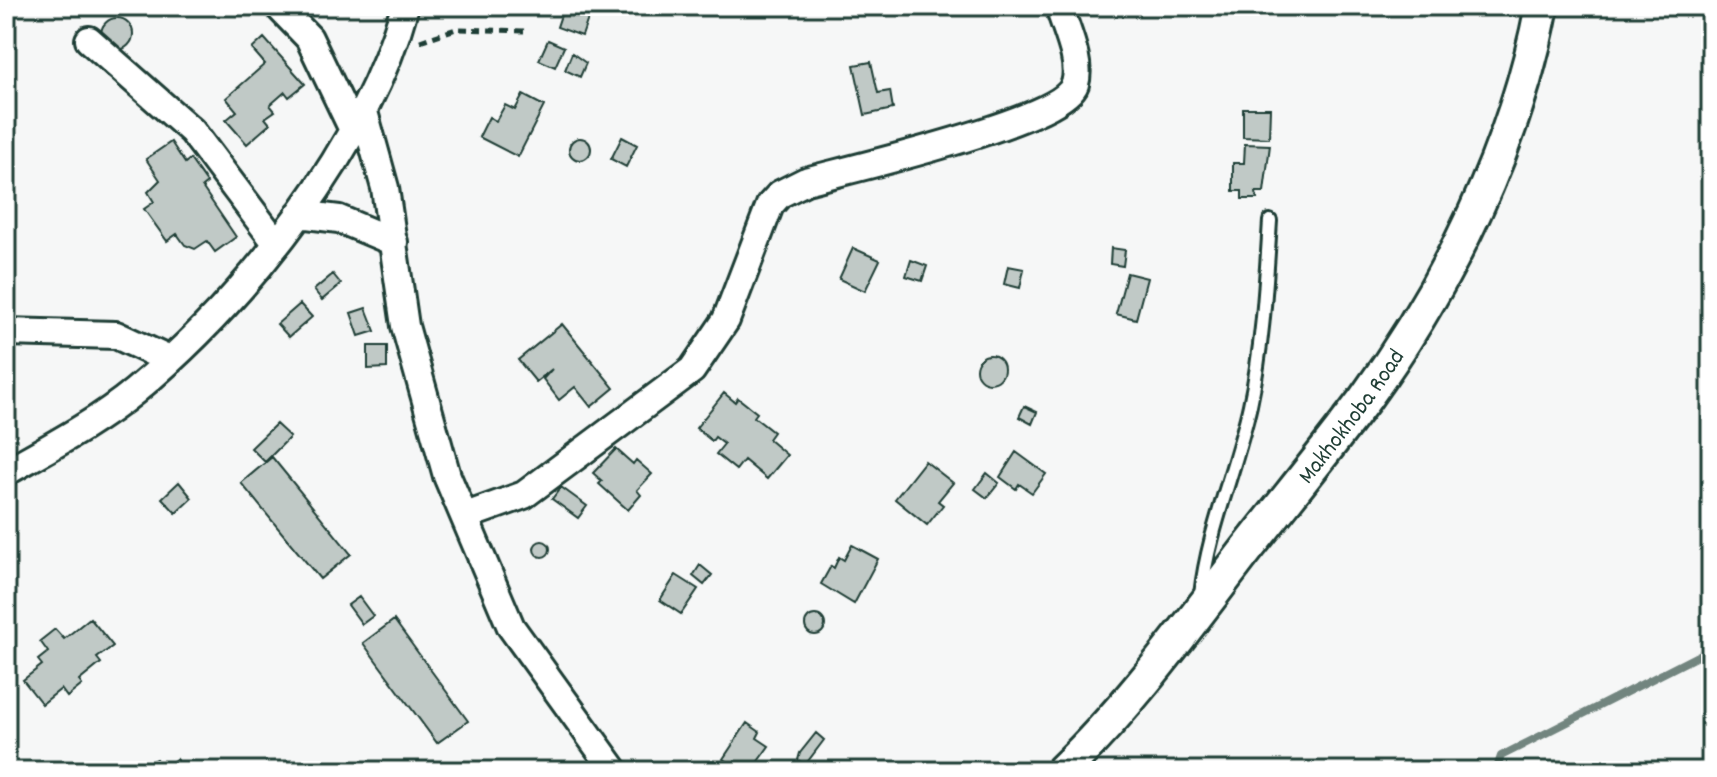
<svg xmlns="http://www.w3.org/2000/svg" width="1717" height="777" font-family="Dekko,sans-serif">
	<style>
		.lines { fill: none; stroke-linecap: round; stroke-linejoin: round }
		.stream { stroke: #72857f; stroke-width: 8 }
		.building { fill: #c0c9c6; stroke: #1f3d34; stroke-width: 2 }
		.service-casing { stroke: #1f3d34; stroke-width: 18 }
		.minor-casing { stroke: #1f3d34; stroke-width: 32 }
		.tertiary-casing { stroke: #1f3d34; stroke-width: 38 }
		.path { stroke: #1f3d34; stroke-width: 5; stroke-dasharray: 8 6; stroke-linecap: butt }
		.service { stroke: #fff; stroke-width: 12 }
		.minor { stroke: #fff; stroke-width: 26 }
		.tertiary { stroke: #fff; stroke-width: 32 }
		.labels { text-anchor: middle; stroke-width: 7; stroke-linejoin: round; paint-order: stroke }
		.street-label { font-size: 24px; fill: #1f3d34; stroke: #fff }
	</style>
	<rect width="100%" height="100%" fill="#f6f7f7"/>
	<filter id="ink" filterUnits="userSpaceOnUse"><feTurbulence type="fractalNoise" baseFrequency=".0125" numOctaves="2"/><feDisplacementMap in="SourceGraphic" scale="16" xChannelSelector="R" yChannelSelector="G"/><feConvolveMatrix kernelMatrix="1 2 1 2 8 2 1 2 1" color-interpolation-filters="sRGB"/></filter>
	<g filter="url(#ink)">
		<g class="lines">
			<path class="stream" d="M1496 771 1501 756 1711 649"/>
		</g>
		<path class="building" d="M564 6 592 7 582 36 557 27Z
			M101 34a16 16 0 1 1 32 0a16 16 0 1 1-32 0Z
			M264 38 305 84 289 97 285 92 270 105 275 111 265 118 270 124 247 144 226 120 237 111 226 98 265 64 252 49Z
			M548 40 564 47 555 67 539 60Z
			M572 53 586 63 580 77 565 70Z
			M871 62 878 93 890 91 893 109 865 115 854 65Z
			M523 95 544 106 518 157 479 137 489 117 496 121 505 105 515 110Z
			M1243 108H1270L1269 138 1243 137Z
			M622 137 637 145 626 167 611 159Z
			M569 149a11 11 0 1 1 22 0a11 11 0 1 1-22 0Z
			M171 142 185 163 190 159 207 183 202 187 236 237 215 252 207 241 195 249 185 245 177 234 167 241 144 209 154 202 148 192 160 180 146 159Z
			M1245 144 1270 145 1264 192H1256L1257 199H1242V191H1233V163H1244Z
			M853 248 880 260 865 291 839 279Z
			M1111 248 1125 250 1123 266 1110 264Z
			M911 260 927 266 922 281 906 276Z
			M1008 266 1024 269 1020 288 1004 284Z
			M1127 273 1147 278 1136 319 1116 314Z
			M333 274 341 284 322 300 314 290Z
			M300 304 312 317 289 337 277 324Z
			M366 308 375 331 359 336 351 313Z
			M562 324 614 388 591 407 575 387 559 400 543 379 552 369 536 382 518 360Z
			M368 346H387V368L368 369Z
			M976 369a14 14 0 1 1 28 0a14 14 0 1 1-28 0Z
			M724 393 735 402 738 398 757 413 754 417 773 432 768 439 787 455 767 479 744 460 736 470 716 454 724 444 715 437 712 441 696 428Z
			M1024 406 1037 412 1032 424 1019 417Z
			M276 424 290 437 265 462 251 448Z
			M616 449 633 464 636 460 652 474 637 490 641 495 628 510 599 484 602 481 593 473Z
			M1016 452 1046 474 1032 493 1019 484 1016 489 1000 477Z
			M272 457 351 554 320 579 241 483Z
			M925 461 953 483 938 501 943 505 927 525 895 499Z
			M987 473 999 483 987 498 975 489Z
			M179 482 192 498 176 513 162 498Z
			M561 487 587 506 578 518 552 499Z
			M534 549a8 8 0 1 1 16 0a8 8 0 1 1-16 0Z
			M852 545 878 559 854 604 821 584 831 566 834 568 839 557 844 560Z
			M700 565 712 575 704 585 693 576Z
			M676 575 698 589 681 614 660 600Z
			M359 597 373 616 362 624 348 605Z
			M805 625a10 10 0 1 1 20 0a10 10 0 1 1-20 0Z
			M90 618 113 646 97 658 101 663 79 681 82 685 67 697 61 689 42 704 23 680 42 665 38 660 48 652 40 641 55 629 64 639Z
			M394 620 468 721 437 743 363 643Z
			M747 723 760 732 757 738 769 746 751 771H741L723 759Z
			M816 733 824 740 805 765 798 760 800 753Z
			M156 759 163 769 176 759 185 771H131Z"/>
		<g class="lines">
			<g class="service-casing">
				<path id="service" d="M1201 595C1208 530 1236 469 1250 405 1263 345 1266 282 1270 221"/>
			</g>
			<g class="minor-casing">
				<path id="minor" d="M278 6 309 38 353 130
					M89 40 192 131 277 244
					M364 112 385 188 405 326 447 476 511 627 615 771
					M299 214 339 219 394 242
					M6 332 116 335 169 360
					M6 472C50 447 96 423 135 391 248 297 366 148 405 6
					M466 516 524 495 692 370 726 320 770 205 780 194 806 181C850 169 1062 121 1075 84 1082 61 1065 28 1059 6"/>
			</g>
			<g class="tertiary-casing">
				<g id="tertiary">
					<path id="s1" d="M1062 771C1130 706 1187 627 1244 553 1284 502 1325 452 1364 400 1449 283 1515 148 1542 6"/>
				</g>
			</g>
			<path class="path" d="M420 41 456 29 527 31"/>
			<use href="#service" class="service"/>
			<use href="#minor" class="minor"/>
			<use href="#tertiary" class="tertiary"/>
		</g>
	</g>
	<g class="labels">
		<g class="street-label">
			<text dy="8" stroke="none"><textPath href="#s1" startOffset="458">Makhokhoba Road</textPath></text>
		</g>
	</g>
	<rect width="1717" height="777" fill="none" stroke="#fff" stroke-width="32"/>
	<rect x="16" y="16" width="1685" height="745" fill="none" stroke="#1f3d34" stroke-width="3" filter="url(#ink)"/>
</svg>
